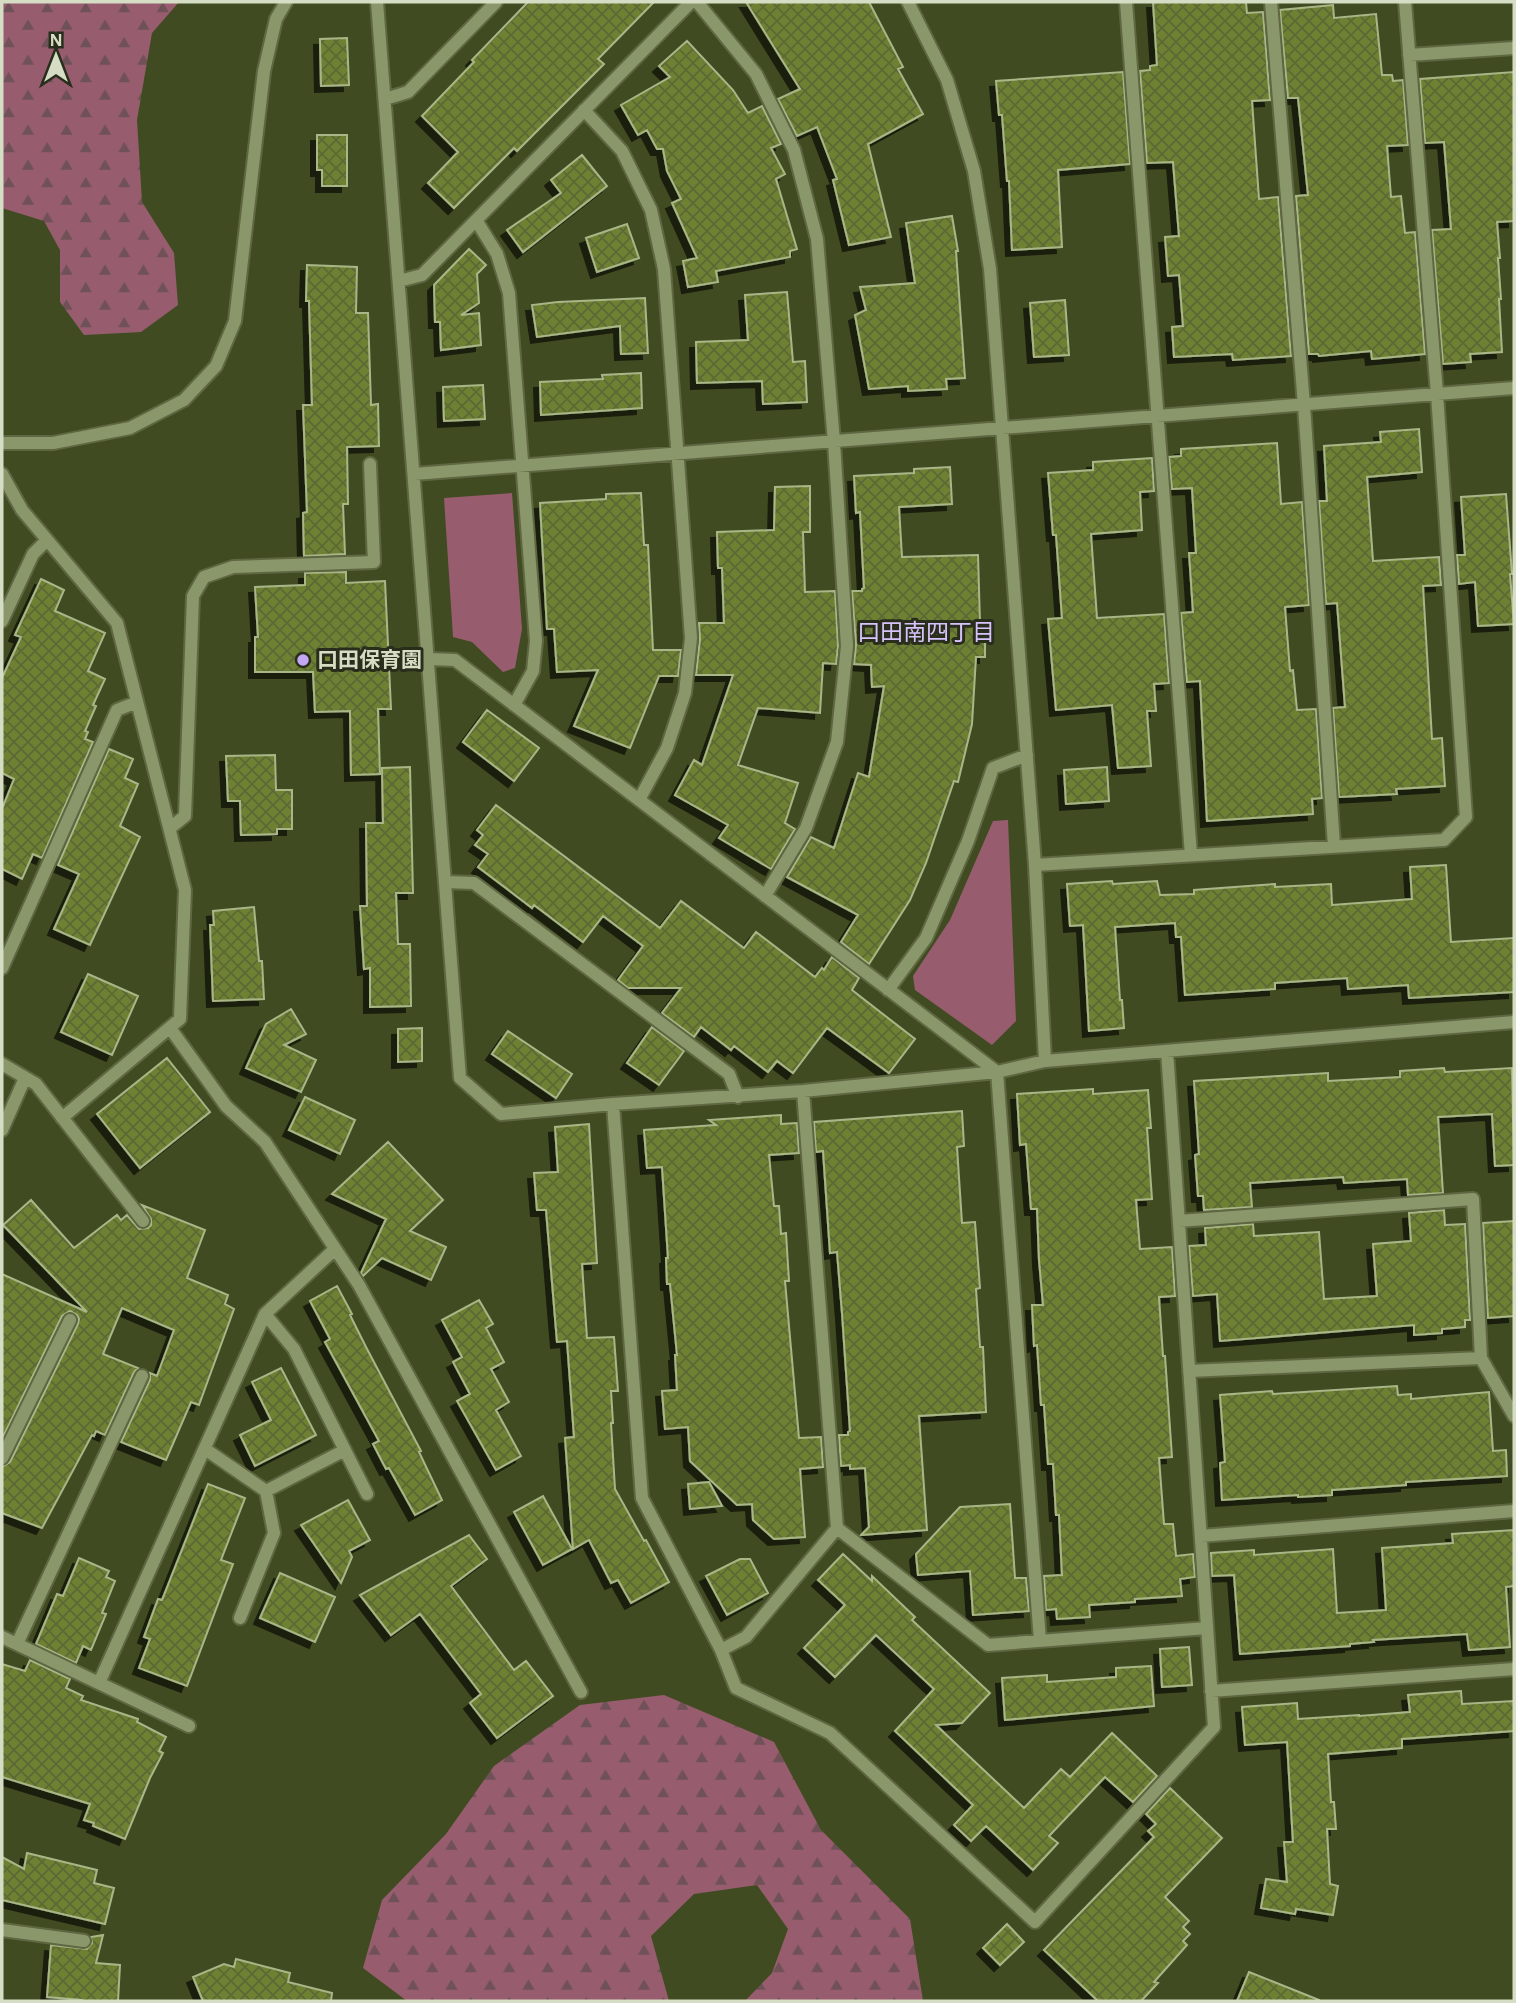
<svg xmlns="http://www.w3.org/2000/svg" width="1516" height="2003" font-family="'Alegreya Sans','Noto Sans JP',sans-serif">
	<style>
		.green { fill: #975d6e }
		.forest { fill: url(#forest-firs) }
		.building { fill: url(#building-cross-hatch); stroke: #a9b788; stroke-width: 2; filter: url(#shadow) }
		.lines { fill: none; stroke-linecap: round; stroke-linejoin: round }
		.minor-casing { stroke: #5f6742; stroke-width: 16 }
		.minor { stroke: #8a976a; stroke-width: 12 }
		.poi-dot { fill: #c3a7f2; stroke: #292e1c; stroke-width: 2.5 }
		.labels { text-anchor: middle; stroke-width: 6; stroke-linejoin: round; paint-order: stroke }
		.poi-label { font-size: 21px; font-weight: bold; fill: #d6ddc5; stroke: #292e1c; text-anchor: start }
		.neighbourhood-label { font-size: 23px; fill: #d7c3fb; stroke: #292e1c }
	</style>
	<defs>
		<pattern id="forest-firs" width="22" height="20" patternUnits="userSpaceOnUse" patternTransform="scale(1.75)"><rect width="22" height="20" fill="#975d6e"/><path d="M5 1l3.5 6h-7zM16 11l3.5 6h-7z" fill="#705157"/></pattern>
		<pattern id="building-cross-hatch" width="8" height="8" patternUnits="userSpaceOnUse" patternTransform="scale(1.75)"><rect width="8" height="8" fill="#6e8133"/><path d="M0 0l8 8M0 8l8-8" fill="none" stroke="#5c6836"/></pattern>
		<filter id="shadow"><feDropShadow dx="-6" dy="6" stdDeviation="0" flood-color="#0009"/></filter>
	</defs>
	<rect width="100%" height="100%" fill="#404b21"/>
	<path class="green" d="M512 493 522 629 515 668 503 672 472 642 453 637 444 498Z
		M1008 820 1016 1021 992 1045 915 990 913 976 950 920 993 821Z"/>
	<path class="forest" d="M2 2H179L152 33 137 120 142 202 174 253 178 305 141 332 84 335 60 302V250L44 221 2 208Z
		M664 1695 774 1742 821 1830 910 1919 923 2001H745L772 1973 788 1929 757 1885 694 1894 651 1936 669 2001H407L363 1968 382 1900 446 1834 494 1766 580 1705Z"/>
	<path class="building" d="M528 2H654L598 59 604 64 517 151 514 148 454 208 428 183 458 152 422 116 474 62 472 60Z
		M746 2H869L903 67 898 69 923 114 868 144 891 237 849 245 833 180 837 179 817 127 797 136 778 99 800 89Z
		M1153 2H1246L1247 13 1263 12 1270 100 1252 101 1259 199 1278 197 1291 356 1233 360 1232 354 1174 357 1172 327 1183 326 1179 275 1168 276 1165 237 1179 236 1173 162 1147 163 1140 71 1150 70V66L1157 65Z
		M1333 5 1334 18 1376 14 1382 75H1392L1393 81 1403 80 1408 145 1387 146 1391 197 1401 196 1405 233 1415 232 1425 354 1372 359 1371 351 1319 356 1318 354H1309L1296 196 1308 195 1298 98H1288L1280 10Z
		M347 38 349 85 321 86 320 39Z
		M687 41 733 90 748 113 762 106 781 144 771 148 785 174 776 179 797 249 790 251V257L716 271 718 282 688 287 683 261 697 258 672 203 681 199 667 171 663 149H657L647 130 638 135 621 105 670 77 659 66Z
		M1123 72 1130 164 1058 170 1062 247 1012 250 1009 181H1007L1002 115H999L996 81Z
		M1514 72V221L1497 222 1500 258H1498L1501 299H1499L1502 352 1470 354 1471 362 1443 364 1432 230 1451 229 1444 142 1425 143 1420 79Z
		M317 135H347V186H322V170H317Z
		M582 155 607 186 523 252 507 230 561 193 551 180Z
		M952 216 958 251H956L965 378 946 379 947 389 908 391V386L869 389 855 315 866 310 860 287 915 283 906 223Z
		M627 224 639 258 597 272 586 238Z
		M469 249 486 265 477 274 479 303 461 315 479 313 481 345 441 350 440 322H435L434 285Z
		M307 265 357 267 356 313H368L371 405 378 404 379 446 347 447 348 504H343L345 554 304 556 303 513 307 512 303 405H312L309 301H306Z
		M787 292 793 362 805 361 807 402 763 404 762 381 697 383 696 342 748 340 745 295Z
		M645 298 648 353 621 354 620 326 537 337 532 305 558 302Z
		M1065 300 1069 355 1034 357 1030 303Z
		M641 373 642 408 541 415 540 382 603 379 602 375Z
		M483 385 485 419 444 421 443 387Z
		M1419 429 1422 472 1367 477 1373 561 1439 557 1441 585 1423 586 1432 739 1442 738 1445 786 1396 789 1397 794 1339 797 1333 708 1345 707 1337 603 1326 604 1319 501H1327L1324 446 1381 442 1380 432Z
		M1277 443 1281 504 1302 502 1309 605 1285 607 1290 671 1293 670 1297 710 1316 709 1322 798 1312 799 1313 814 1207 821 1200 681 1187 682 1181 613 1193 612 1189 553H1196L1192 488 1172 489 1169 457 1181 456V449Z
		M1152 458 1154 491 1140 492 1142 530 1091 534 1097 618 1164 614 1169 683 1154 684 1156 711H1147L1151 766 1118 768 1112 705 1056 710 1048 619 1062 618 1056 535H1053L1048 473 1093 470V462Z
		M950 467 952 504 899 507 902 557 978 555 980 623H985V657H976L972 724 958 782 954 781 926 863 910 900 869 964 841 942 858 915 787 877 811 837 834 848 858 773 869 777 884 686 872 687 871 665 854 664 856 645 852 591H862V589L864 588 860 512 856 513 854 476 914 473V469Z
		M810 486V532H803L805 592 835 591 838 646 836 664 823 663 820 713 758 708 738 765 798 783 785 823 795 829 771 869 719 838 728 825 675 795 694 760 702 765 733 675H696L700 639 699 623H724L722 568H718L717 532 774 530 775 487Z
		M641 493 644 545H648L653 650H681L678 676H659L630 748 574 726 598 670 557 672 554 629H547L540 503 606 499V494Z
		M1506 494 1512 574H1510L1514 624 1478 626 1475 582 1459 584 1457 555H1465L1461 497Z
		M346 572V583L385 581 391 709H378L380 774 351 775 350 711 315 712 313 672H255V637H258L255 587 305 585V573Z
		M41 579 64 590 55 611 105 633 88 671 105 679 93 705 96 706 85 731 88 732 85 739 93 742 42 858 33 854 22 879 2 869V809L14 779 2 773V678L21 637 15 635Z
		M487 710 539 748 514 781 463 742Z
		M109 749 133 759 125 778 138 784 120 826 140 837 90 945 54 929 79 874 58 865Z
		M275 755 276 790H292V829H277V834L241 835 240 801H228L226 756Z
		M410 767 413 893H396L398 944H410L411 1006 370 1007V968L364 969 360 906H367L366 823H383L382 768Z
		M1107 767 1109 801 1066 804 1064 770Z
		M496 805 660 928 681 901 744 948 756 932 815 977 822 968 824 970 832 957 859 978 852 990 915 1039 889 1073 827 1028 793 1073 777 1061 768 1072 734 1046 731 1050 701 1027 694 1037 662 1013 681 988H628L618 980 643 946 603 916 583 942 534 905 532 908 478 867 488 854 475 845 483 835 477 830Z
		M1446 865 1451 942 1514 938V992L1409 998 1408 985 1348 989 1347 978 1275 983V989L1185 995 1181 937H1176L1175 923 1115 927 1120 1000H1122L1124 1028 1089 1031 1083 925 1070 926 1067 884 1112 881 1113 884 1157 881 1160 895 1194 894V890L1275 884V887L1331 884 1332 905 1412 899 1410 867Z
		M254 907 259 961H262L264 999 213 1001 210 925H214L213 911Z
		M88 974 138 996 112 1055 61 1032Z
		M291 1009 306 1034 284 1045 316 1060 301 1092 246 1068 266 1024Z
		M652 1027 684 1051 659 1085 627 1063Z
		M422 1028V1061L398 1062V1029Z
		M508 1031 572 1074 556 1098 492 1054Z
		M167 1058 210 1112 140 1168 97 1114Z
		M1444 1068 1445 1072 1512 1068 1514 1165 1495 1166 1492 1114 1438 1117 1443 1193 1408 1195 1407 1179 1344 1183 1343 1177 1250 1183 1252 1207 1204 1210 1203 1196H1198L1195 1155 1199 1154 1194 1081 1328 1073V1081L1400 1077V1071Z
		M1093 1089V1094L1148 1090 1151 1128H1147L1152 1199 1136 1200 1140 1249 1172 1247 1175 1296 1159 1297 1163 1356H1165L1172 1457 1159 1458 1164 1524H1173L1176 1556 1193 1554 1195 1577 1180 1579 1182 1596 1135 1599V1602L1089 1605 1090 1617 1057 1619 1056 1609 1046 1610 1044 1576 1062 1575 1059 1515H1056L1053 1464H1048L1044 1405H1041L1037 1345 1034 1346 1032 1305H1043L1039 1260 1037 1209H1031L1026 1144 1020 1145 1017 1094Z
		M305 1097 355 1120 340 1154 289 1130Z
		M962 1111 964 1146 957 1147 962 1223 975 1222 980 1288 976 1289 980 1347H983L986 1412 919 1416 927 1530 861 1535 869 1527 865 1468 850 1469V1465L841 1466 839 1435H848V1432L850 1431 842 1313 837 1252 830 1253 823 1151 816 1152 814 1122Z
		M781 1115V1124L797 1123 799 1153 769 1155 774 1206H779L781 1234 786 1233 789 1281H785L799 1438 821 1437 823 1467 800 1469 805 1537 774 1539 753 1520 752 1504 737 1505 690 1461 688 1427 665 1429 662 1391 677 1390 675 1355H677L670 1284H667L666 1258H668L662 1167 647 1168 644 1130 716 1125 709 1120Z
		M589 1124 597 1263 582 1264 587 1338 614 1337 618 1391H611L613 1423H611L615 1489 644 1541 646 1540 669 1582 631 1603 618 1580 611 1583 589 1540 573 1549 565 1438 574 1437 567 1341 557 1342 546 1210H537L534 1173 558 1172 555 1127Z
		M388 1142 443 1200 410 1231 446 1247 431 1280 382 1258 363 1276 361 1273 386 1219 332 1194Z
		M31 1200 74 1248 117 1215 121 1220 127 1215 139 1229 148 1228 151 1225V1219L142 1205 205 1230 187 1278 228 1295 225 1304 234 1309 199 1405 191 1402 166 1460 121 1442 150 1380V1373L157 1376 174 1330 122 1308 103 1354 138 1368 134 1372 105 1435 96 1431 94 1436 92 1435 42 1528 2 1513V1467L10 1462 78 1324 79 1319 77 1315 70 1311 62 1316 2 1439V1274L87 1312 3 1225Z
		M1444 1210 1445 1225 1465 1224 1470 1320H1465V1327L1442 1329V1333L1414 1335V1325L1220 1341 1217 1294 1193 1296 1189 1246 1206 1245 1205 1228 1253 1224 1254 1236 1319 1232 1324 1299 1377 1296 1373 1244 1411 1241 1409 1213Z
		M1514 1221V1316L1488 1318 1483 1223Z
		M337 1286 352 1314 350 1315 366 1347 421 1451 419 1452 442 1500 415 1515 389 1468 386 1469 373 1444 379 1441 325 1342 330 1339 310 1301Z
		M479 1300 493 1324 486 1328 504 1362 491 1369 509 1402 496 1410 521 1456 496 1470 457 1401 470 1394 453 1362 462 1357 442 1320Z
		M281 1368 316 1435 255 1466 240 1435 271 1420 252 1382Z
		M1397 1386 1398 1395 1411 1394V1399L1489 1392 1493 1451 1506 1450 1507 1476 1406 1482V1485L1332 1490V1495L1298 1497V1495L1222 1500 1220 1463 1225 1462 1220 1395 1272 1391 1273 1394Z
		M709 1482 722 1506 690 1509 688 1484Z
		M208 1484 245 1498 221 1560 233 1564 187 1686 139 1668 150 1639 144 1637 158 1599 162 1600Z
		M543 1496 572 1549 543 1565 514 1512Z
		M348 1500 370 1540 349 1551 352 1557 341 1583 301 1525Z
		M1010 1504 1015 1578H1026L1029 1611 973 1615 970 1571 918 1575 916 1554 960 1507Z
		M1514 1530V1586L1506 1587 1510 1647 1469 1650 1467 1634 1373 1640 1374 1642 1350 1644V1646L1240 1654 1234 1575 1212 1576 1211 1553 1254 1550V1555L1333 1549 1337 1613 1386 1610 1382 1548 1453 1543 1452 1534Z
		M469 1535 487 1559 451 1586 514 1670 526 1661 553 1696 497 1738 470 1703 481 1694 420 1614 391 1635 360 1595Z
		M843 1554 872 1581V1576L915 1617 912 1620 990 1693 962 1723 936 1725 1024 1808 1061 1769 1070 1777 1112 1733 1157 1776 1133 1802 1105 1777 1049 1836 1058 1843 1033 1870 986 1826 971 1841 954 1825 973 1805 895 1731 934 1689 876 1635 835 1677 804 1648 845 1605 818 1580Z
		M79 1558 109 1571 106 1577 115 1581 102 1613 106 1614 91 1650 83 1646 76 1663 36 1644 57 1594 63 1596Z
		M740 1559H750L768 1593 727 1615 706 1576Z
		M280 1573 335 1597 315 1642 260 1618Z
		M1189 1647 1192 1685 1162 1687 1160 1649Z
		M30 1660 70 1679 66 1688 83 1696 81 1700 138 1719 137 1722 166 1737 159 1751 163 1753 150 1778 125 1839 93 1826 94 1823 84 1820 90 1804 2 1777V1664L25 1671Z
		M1151 1666 1154 1706 1005 1720 1002 1678 1047 1675V1682L1116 1677V1668Z
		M1461 1691 1462 1704 1514 1701V1731L1402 1739V1748L1328 1754 1331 1802H1334L1336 1829H1327L1330 1884 1338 1886 1333 1915 1296 1909 1295 1914 1261 1908 1266 1879 1287 1882 1284 1842H1293L1287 1742 1245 1745 1242 1707 1297 1703 1298 1719 1359 1715V1716L1410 1712 1408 1695Z
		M1170 1788 1222 1838 1165 1897 1189 1921 1183 1927 1190 1934 1183 1941 1187 1945 1154 1982 1158 1983 1141 2001H1098L1044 1950 1154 1837 1148 1831 1156 1824 1146 1814Z
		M27 1853 97 1870 94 1883 114 1888 105 1924 2 1900V1857L24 1869Z
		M1007 1924 1024 1942 1000 1965 983 1948Z
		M103 1935 96 1963 120 1965 118 2001H82V2000L47 1997 51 1945 87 1949 92 1943 91 1937Z
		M236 1959 290 1973 288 1982 332 1993 331 2001H203L193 1977 224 1964 234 1967Z
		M1249 1972 1319 2000V2001H1237Z"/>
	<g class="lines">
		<g class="minor-casing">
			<path id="minor" d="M377 2 460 1078 501 1114 613 1104 803 1091 997 1072 1045 1061 1514 1022
				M697 2 756 74 794 150 817 239 834 442 847 646 837 742 806 828 765 896
				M908 2 947 80 974 171 990 269 1035 865 1045 1061
				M1126 2 1191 855
				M1271 2 1304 405 1334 846
				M1409 55 1514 48
				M385 99 408 92 496 2
				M584 110 622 151 651 210 664 269 691 638 685 693 667 748 639 800
				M476 220 497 254 509 293 536 641 533 671 514 705
				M399 281 422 275 691 2
				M2 443H53L130 428 184 400 216 366 235 321 264 71 276 19 286 2
				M2 474 22 510 117 623 185 890 180 1019 62 1118
				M414 474 1514 388
				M2 621 33 554 47 540
				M429 659 455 660 997 1072 1040 1641
				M170 828 185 816 193 596 204 577 233 567 374 562 370 464
				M1035 865 1444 840 1466 817 1437 394 1405 2
				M445 882 474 883 729 1074 738 1097
				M2 968 117 710 137 702
				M888 990 926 938 968 841 993 768 1027 755
				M170 1028 226 1106 265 1142 359 1285 581 1692
				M2 1064 36 1084 143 1221
				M803 1091 837 1528 988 1645 1207 1628
				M613 1104 642 1498 721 1650 736 1688 830 1733 1035 1922 1214 1727 1167 1051
				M2 1130 25 1078
				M1179 1221 1473 1199 1481 1358 1514 1416
				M265 1314 294 1349 367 1494
				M1189 1371 1481 1358
				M205 1449 266 1491 274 1533 240 1618
				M2 1458 70 1320
				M266 1491 345 1450
				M1201 1536 1514 1511
				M2 1637 189 1726
				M17 1644 142 1376
				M721 1650 746 1637 837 1528
				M99 1683 265 1314 335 1249
				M1211 1691 1514 1669
				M2 1930 84 1941"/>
		</g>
		<use href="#minor" class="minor"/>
	</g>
	<circle class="poi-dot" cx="303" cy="660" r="7"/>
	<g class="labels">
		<g class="poi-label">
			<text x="317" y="667">口田保育園</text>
		</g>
		<g class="neighbourhood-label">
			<text x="926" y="640">口田南四丁目</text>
		</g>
	</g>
	<rect width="1516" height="2003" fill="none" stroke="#d6ddc5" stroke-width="7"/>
	<g transform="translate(56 56)" stroke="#292e1c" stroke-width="5" paint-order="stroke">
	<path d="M0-5L12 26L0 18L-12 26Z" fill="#d6ddc5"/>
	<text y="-10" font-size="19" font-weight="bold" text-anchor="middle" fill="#d6ddc5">N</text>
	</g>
</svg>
